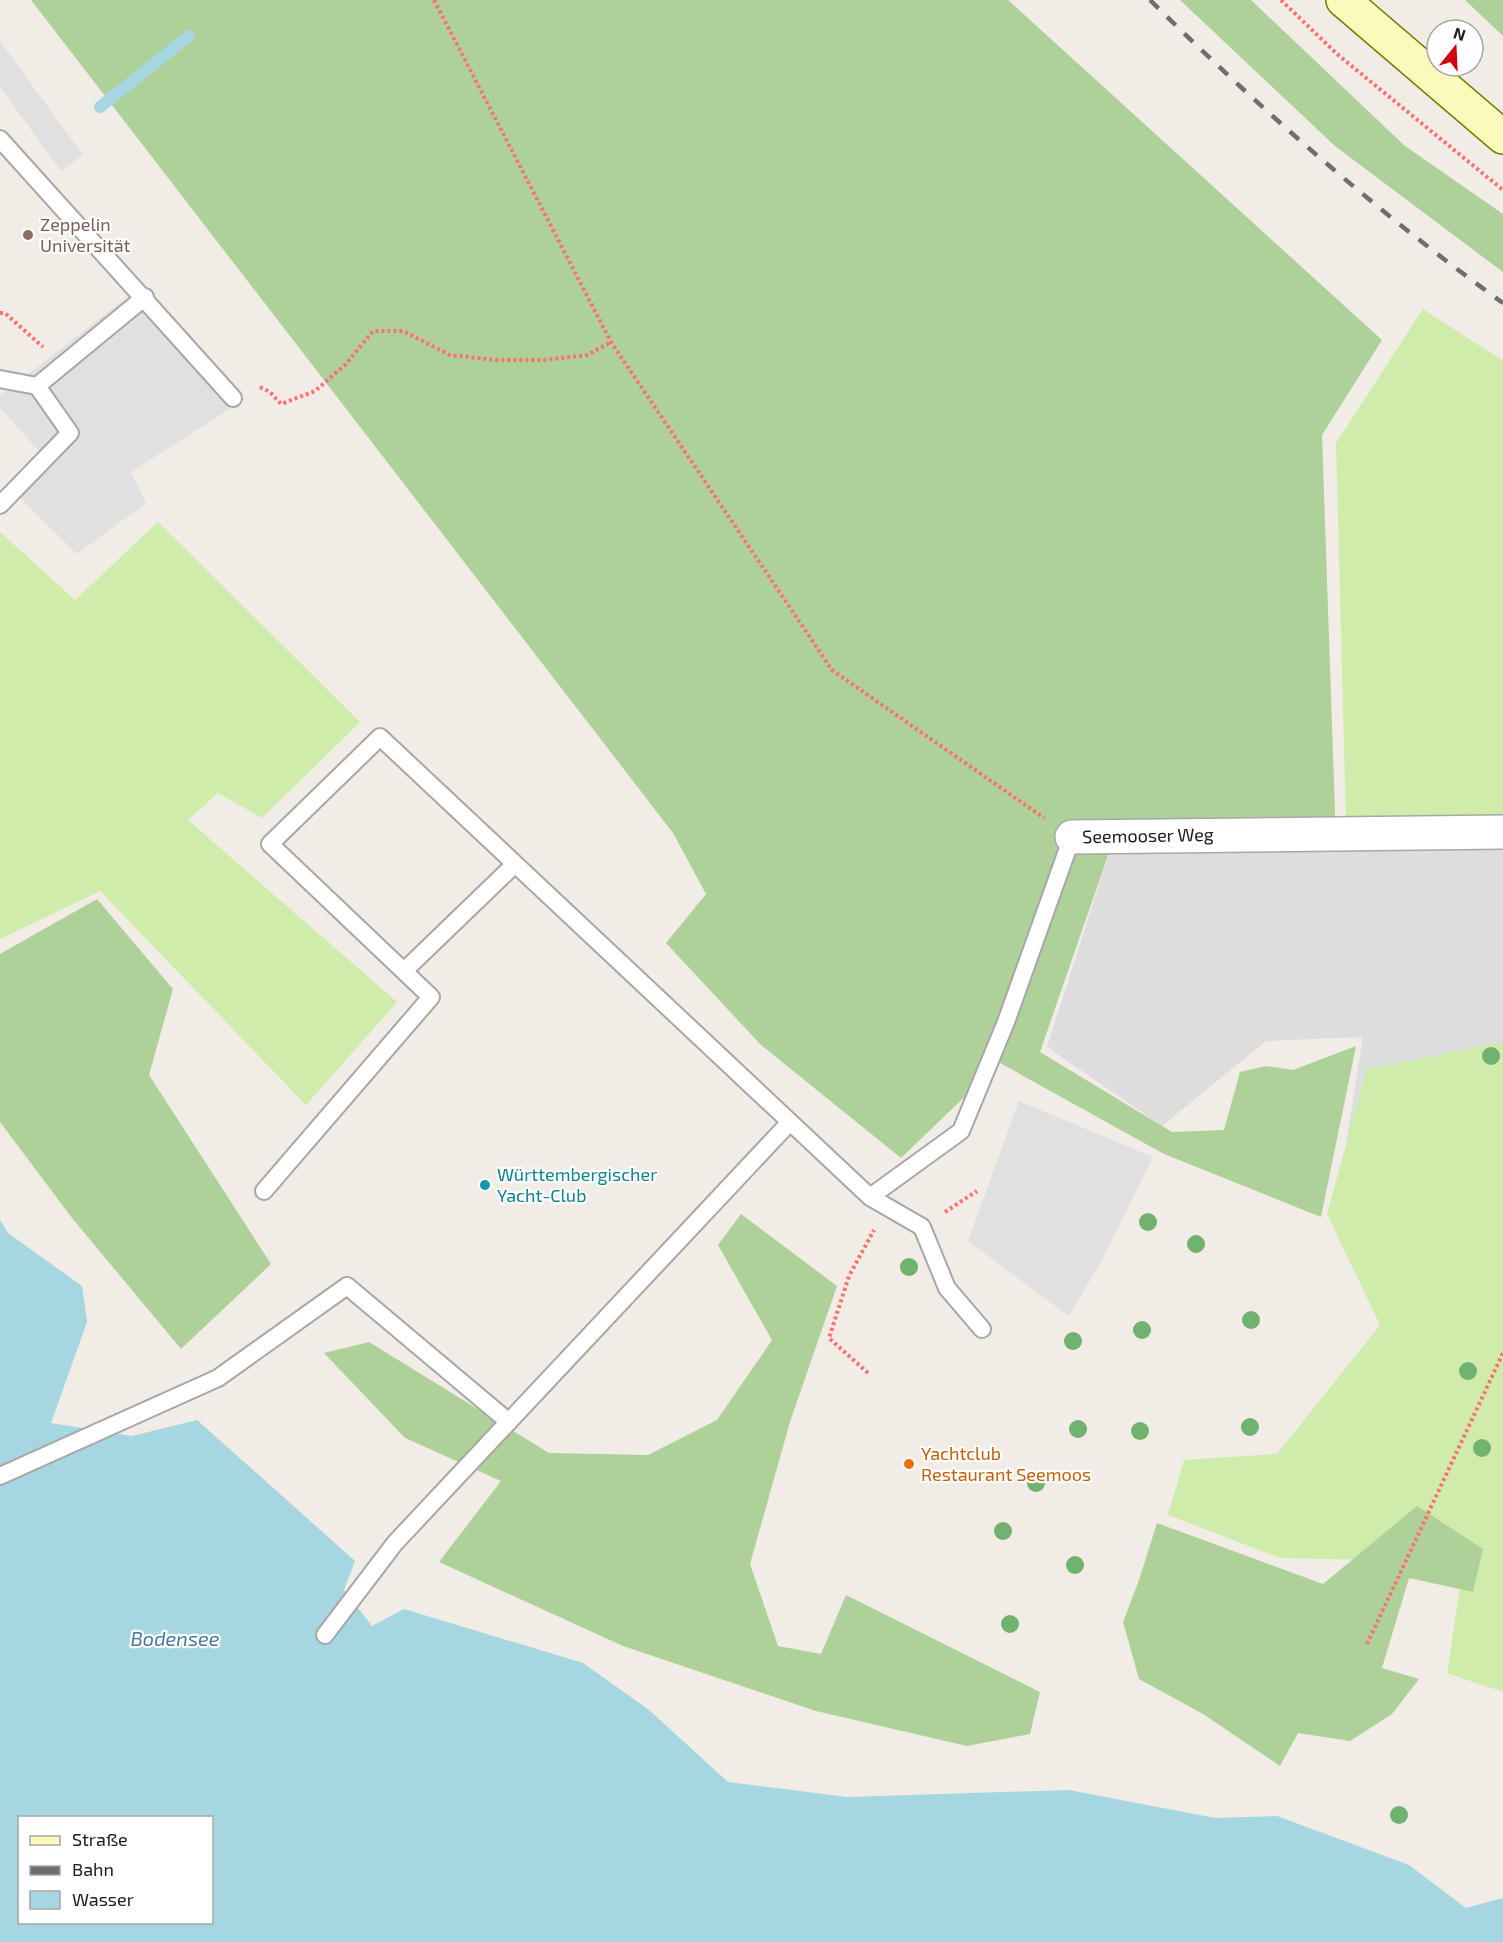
<svg xmlns="http://www.w3.org/2000/svg" width="1503" height="1942" font-family="'Exo 2',sans-serif">
	<style>
		.residential { fill: #dedddd }
		.grass { fill: #cfecab }
		.forest { fill: #aed19a }
		.parking { fill: #e0e0e0 }
		.water { fill: #a6d6df; fill-rule: evenodd }
		.lines { fill: none; stroke-linecap: round; stroke-linejoin: round }
		.stream { stroke: #a6d6df; stroke-width: 12 }
		.lane-casing { stroke: #a7a7a7; stroke-width: 20 }
		.street-casing { stroke: #a7a7a7; stroke-width: 36 }
		.secondary-casing { stroke: #777c02; stroke-width: 36 }
		.path { stroke: #fd706b; stroke-width: 4; stroke-dasharray: 3 3; stroke-linecap: butt }
		.lane { stroke: #fff; stroke-width: 16 }
		.street { stroke: #fff; stroke-width: 33 }
		.secondary { stroke: #fbfaba; stroke-width: 33 }
		.rail { stroke: #6e6e6e; stroke-width: 4.5; stroke-dasharray: 12 12; stroke-linecap: butt }
		.tree { fill: #71b26e }
		.education-dot { fill: #8d6e63; stroke: #fff; stroke-width: 2 }
		.culture-dot { fill: #0f9aa8; stroke: #fff; stroke-width: 2 }
		.food-dot { fill: #e8710a; stroke: #fff; stroke-width: 2 }
		.labels { text-anchor: middle; stroke-width: 4.5; stroke-linejoin: round; paint-order: stroke }
		.education-label { font-size: 18px; fill: #785e54; stroke: #fff; text-anchor: start }
		.street-label { font-size: 18px; fill: #202020; stroke: #fff }
		.culture-label { font-size: 18px; fill: #0d838f; stroke: #fff; text-anchor: start }
		.food-label { font-size: 18px; fill: #c56008; stroke: #fff; text-anchor: start }
		.water-label { font-size: 20px; font-style: italic; fill: #4379a3; stroke: #fff }
	</style>
	<rect width="100%" height="100%" fill="#f1ece6"/>
	<path class="residential" d="M1503 838V1181L1336 1206 1363 1037 1266 1041 1162 1126 1047 1047 1113 841Z"/>
	<path class="grass" d="M1423 309 1503 361V819L1346 823 1336 443Z
		M158 522 360 722 262 818 218 793 188 820 397 1002 306 1105 100 891 0 939V532L75 600Z
		M1503 1042V1692L1447 1673 1464 1562 1280 1558 1168 1515 1184 1460 1277 1454 1380 1325 1327 1214 1367 1069Z"/>
	<path class="forest" d="M31 0H1008L1382 340 1322 435 1336 841H1113L1040 1052 1172 1132 1224 1130 1240 1072 1266 1066 1293 1070 1356 1046 1321 1217 1164 1154 1000 1063 901 1158 761 1045 666 943 706 894 673 833Z
		M1180 0H1251L1405 146 1503 214V272L1335 146Z
		M1465 0H1503V36Z
		M97 899 173 989 149 1075 271 1264 181 1349 72 1218 0 1122V954Z
		M741 1214 837 1286 790 1422 750 1564 778 1646 821 1654 846 1595 1040 1692 1030 1734 967 1746 816 1711 623 1646 439 1562 501 1481 405 1438 324 1353 369 1342 549 1453 648 1455 717 1420 772 1340 718 1245Z
		M1417 1506 1483 1549 1473 1592 1409 1578 1382 1668 1419 1679 1392 1714 1350 1741 1298 1733 1280 1766 1203 1714 1139 1679 1123 1622 1139 1580 1157 1523 1323 1584Z"/>
	<path class="parking" d="M0 41 83 155 61 171 0 87Z
		M144 284 245 399 131 472 146 503 77 554 7 485 39 451 0 408V396Z
		M1019 1101 1153 1157 1102 1260 1069 1316 968 1241Z"/>
	<path class="water" d="M0 1220 8 1233 82 1286 87 1322 51 1423 132 1436 197 1420 355 1561 344 1590 372 1626 404 1609 583 1663 649 1710 728 1782 847 1797 1069 1790 1215 1818 1277 1816 1409 1865 1466 1908 1503 1898V1942H0ZM20 1818H212V1922H20Z"/>
	<g class="lines">
		<path class="stream" d="M100 107 189 36"/>
		<g class="lane-casing">
			<path id="lane" d="M0 139 233 398
				M0 379 37 386
				M0 505 70 433 37 386 145 297
				M404 971 514 865
				M264 1191 431 997 270 844 380 737 870 1197 922 1227 947 1288 982 1329
				M870 1197 961 1131 1006 1022 1072 837
				M0 1476 218 1378 347 1286 509 1422
				M325 1635 395 1543 790 1122"/>
		</g>
		<g class="street-casing">
			<path id="street" d="M1072 837 1503 832"/>
		</g>
		<g class="secondary-casing">
			<path id="secondary" d="M1343 0 1503 137"/>
		</g>
		<path class="path" d="M434 0 611 342 832 670 1044 818
			M1281 0 1337 54 1503 190
			M0 313H5L43 347
			M260 387 270 392 281 404 315 391 346 364 373 331H403L450 355 494 360H544L587 355 611 342
			M945 1212 977 1191
			M868 1373 829 1338 849 1276 874 1230
			M1367 1644 1503 1353"/>
		<use href="#lane" class="lane"/>
		<use href="#street" class="street"/>
		<use href="#secondary" class="secondary"/>
		<path class="rail" d="M1150 0C1261 110 1377 212 1503 303"/>
	</g>
	<g class="tree">
		<circle cx="1491" cy="1056" r="9"/>
		<circle cx="1148" cy="1222" r="9"/>
		<circle cx="1196" cy="1244" r="9"/>
		<circle cx="909" cy="1267" r="9"/>
		<circle cx="1251" cy="1320" r="9"/>
		<circle cx="1142" cy="1330" r="9"/>
		<circle cx="1073" cy="1341" r="9"/>
		<circle cx="1468" cy="1371" r="9"/>
		<circle cx="1250" cy="1427" r="9"/>
		<circle cx="1078" cy="1429" r="9"/>
		<circle cx="1140" cy="1431" r="9"/>
		<circle cx="1482" cy="1448" r="9"/>
		<circle cx="1036" cy="1483" r="9"/>
		<circle cx="1003" cy="1531" r="9"/>
		<circle cx="1075" cy="1565" r="9"/>
		<circle cx="1010" cy="1624" r="9"/>
		<circle cx="1399" cy="1815" r="9"/>
	</g>
	<circle class="education-dot" cx="28" cy="235" r="6"/>
	<circle class="culture-dot" cx="485" cy="1185" r="6"/>
	<circle class="food-dot" cx="909" cy="1464" r="6"/>
	<g class="labels">
		<g class="education-label">
			<text x="40" y="231">Zeppelin<tspan x="40" dy="21">Universität</tspan></text>
		</g>
		<g class="street-label">
			<text transform="translate(1148 836) rotate(-1)" y="6">Seemooser Weg</text>
		</g>
		<g class="culture-label">
			<text x="497" y="1181">Württembergischer<tspan x="497" dy="21">Yacht-Club</tspan></text>
		</g>
		<g class="food-label">
			<text x="921" y="1460">Yachtclub<tspan x="921" dy="21">Restaurant Seemoos</tspan></text>
		</g>
		<g class="water-label">
			<text x="175" y="1646">Bodensee</text>
		</g>
	</g>
	<rect x="18" y="1816" width="195" height="108" fill="#ffffff" stroke="#a6a6a6" stroke-width="1.5"/>
	<rect x="30" y="1836" width="30" height="9" fill="#fbfaba" stroke="#a6a6a6" stroke-width="1.5"/>
	<text x="72" y="1846" font-size="18" fill="#202020">Straße</text>
	<rect x="30" y="1866" width="30" height="9" fill="#6e6e6e" stroke="#a6a6a6" stroke-width="1.5"/>
	<text x="72" y="1876" font-size="18" fill="#202020">Bahn</text>
	<rect x="30" y="1891" width="30" height="18" fill="#a6d6df" stroke="#a6a6a6" stroke-width="1.5"/>
	<text x="72" y="1906" font-size="18" fill="#202020">Wasser</text>
	<g transform="translate(1455 48) rotate(18)"><circle r="28" fill="#ffffff" stroke="#a6a6a6" stroke-width="1.5"/>
	<path d="M0-4.5L10 22L0 15L-10 22Z" fill="#d0000e"/>
	<text y="-9" font-size="16" font-weight="bold" text-anchor="middle" fill="#202020">N</text>
	</g>
</svg>
